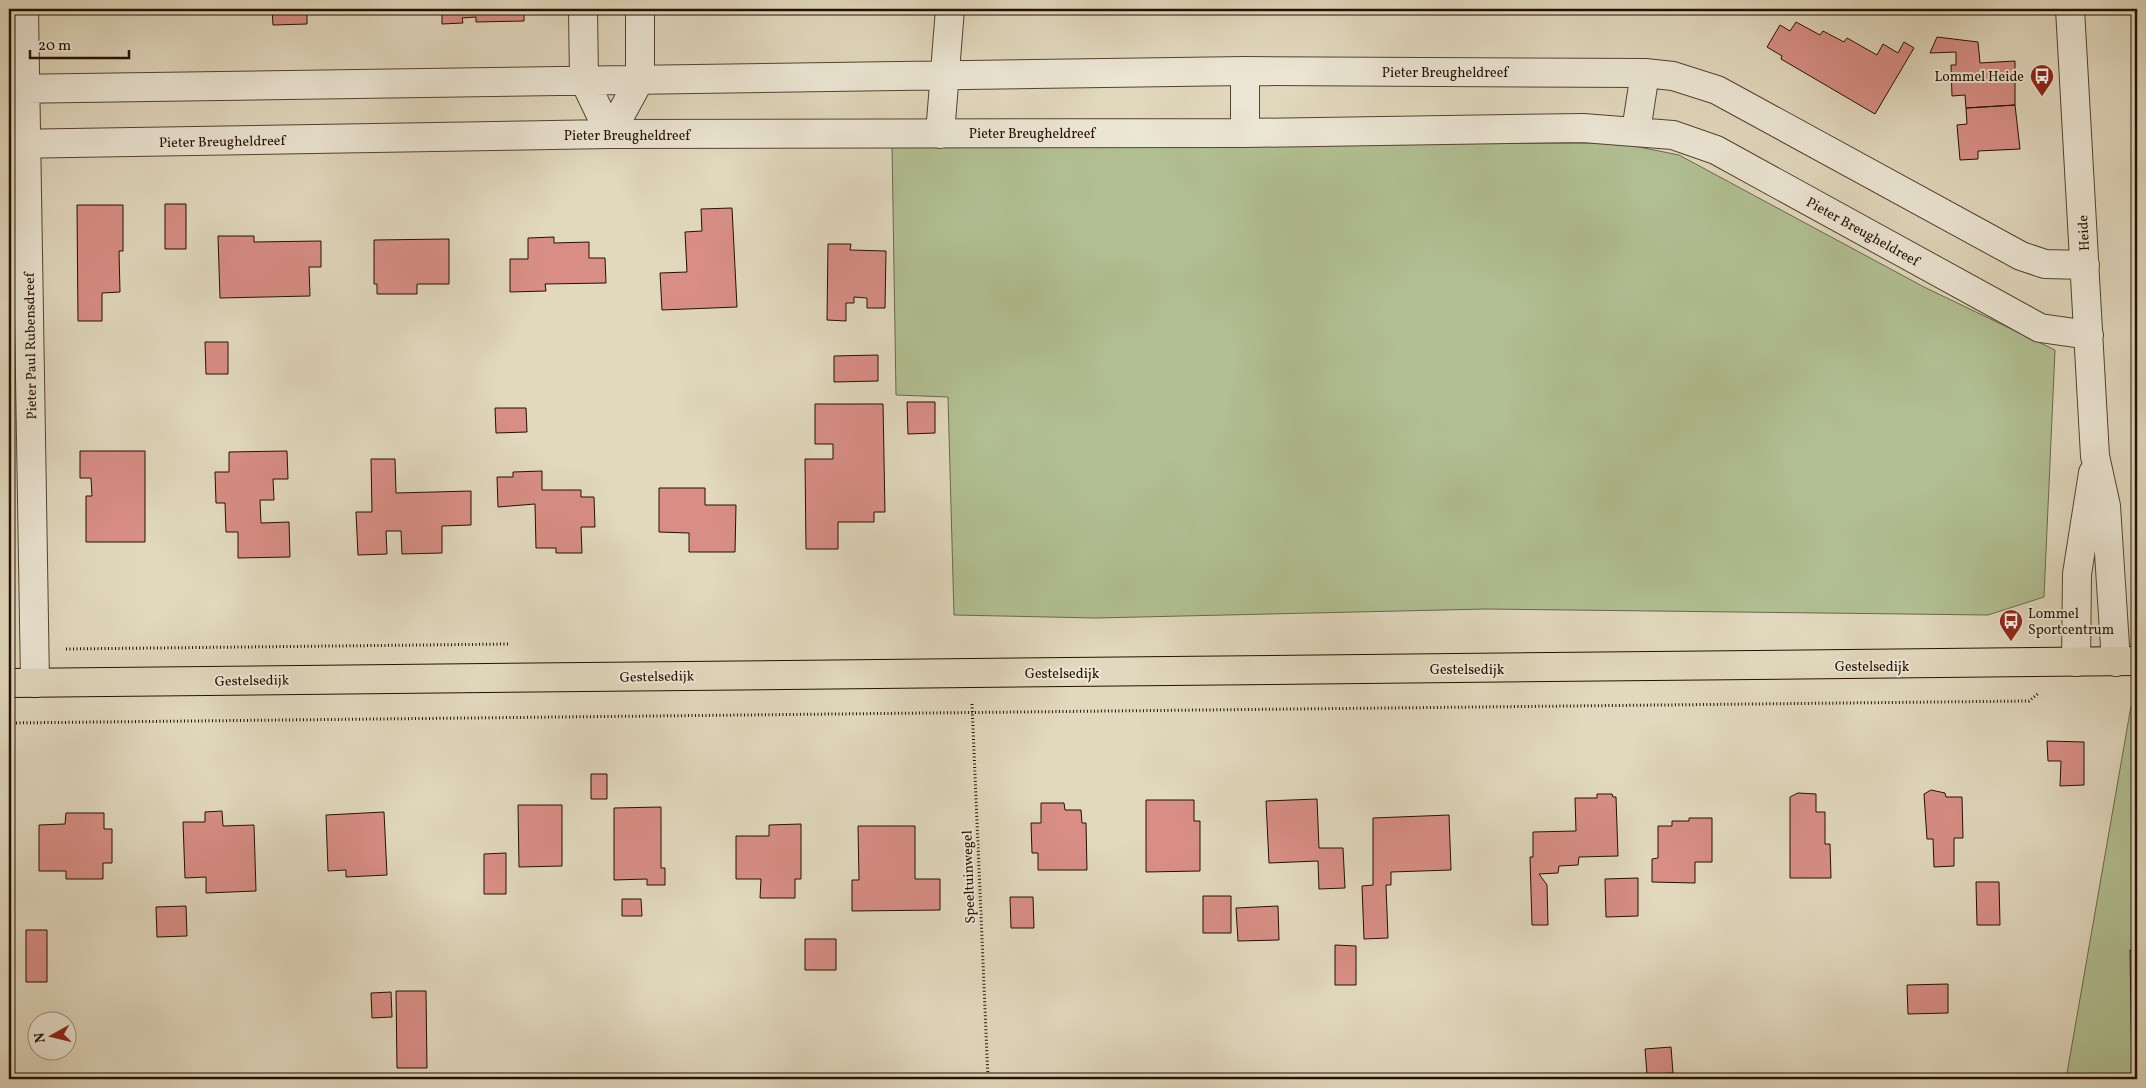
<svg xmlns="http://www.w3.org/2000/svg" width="2146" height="1088" font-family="Vollkorn,serif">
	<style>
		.green { fill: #b1bf92; stroke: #6a684a }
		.building { fill: #d88e85; stroke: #241002 }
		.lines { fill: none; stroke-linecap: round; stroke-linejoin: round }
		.minor-casing { stroke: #534231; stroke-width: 30 }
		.major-casing { stroke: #241002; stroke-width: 30 }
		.path { stroke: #241002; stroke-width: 3; stroke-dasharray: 1 2.5; stroke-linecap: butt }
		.minor { stroke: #ece6d4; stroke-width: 28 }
		.major { stroke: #e1d8bd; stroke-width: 28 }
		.labels { text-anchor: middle; stroke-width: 4; stroke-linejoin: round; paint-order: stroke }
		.street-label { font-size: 14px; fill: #241002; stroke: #ece6d4 }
		.poi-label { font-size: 14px; fill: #241002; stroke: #ece6d4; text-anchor: end }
	</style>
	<rect width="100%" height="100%" fill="#e1d8bd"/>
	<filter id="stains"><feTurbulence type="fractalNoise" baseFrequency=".004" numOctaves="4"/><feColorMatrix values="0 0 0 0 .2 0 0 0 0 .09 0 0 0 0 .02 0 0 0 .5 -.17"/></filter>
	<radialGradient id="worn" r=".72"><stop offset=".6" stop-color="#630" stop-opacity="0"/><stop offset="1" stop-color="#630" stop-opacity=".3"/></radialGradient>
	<path class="green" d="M1619 143 1679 155 1924 287 2055 350 2044 597 1988 615 1486 609 1096 618 954 615 948 397 896 395 892 145Z
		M2137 705V1079H2066L2131 706Z"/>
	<path class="building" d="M272 9H307V24L273 25Z
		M442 9H524V21L476 22V17L462 18 463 23 442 24Z
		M713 9H782L713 10Z
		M1796 22 1820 35 1823 31 1844 42 1847 38 1877 55 1883 44 1898 53 1904 42 1914 48 1875 114 1781 59 1782 56 1767 47 1780 25 1790 31Z
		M1937 37 1978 42 1980 63 2015 61V105L1966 108 1965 95 1952 96 1951 65H1956V52L1930 53Z
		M2015 105 2020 149 1978 151V159L1960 160 1957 125 1967 124 1966 108Z
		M165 204H186V249H165Z
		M77 205H123V251H119L120 292 102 293V321H78Z
		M732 208 737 307 662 310 660 273 687 272 685 232 702 231 701 209Z
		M218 236H254V242L321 241V267H309L310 296 220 298Z
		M554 237V243L589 242V258H605L606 283 545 284 546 291 510 292V259H528V238Z
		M449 239V284H417V294H377V284H374V240Z
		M828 244H851L850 250 886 251 885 308H867V298L854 297V303H846V321L827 320Z
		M205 342H228V374H206Z
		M878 355V381L834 382V356Z
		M907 402H935V433L908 434Z
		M815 404H883L885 512H874V522H838V549H806L805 459H833V444H815Z
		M495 408H526L527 432 496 433Z
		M80 451H145V542H86V496H92L91 478H80Z
		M287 451 288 479H273L274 500H260L261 523 289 522 290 557 238 558V532H226L225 503H216L215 472H229V452Z
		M371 459H395L396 493 471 491V525L442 526V553L402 554 401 531H386L387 554 358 555 356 512H372Z
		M542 471V490H581V497H594L595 527H581L582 553H556V548H536L535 504 498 507 497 477H513V472Z
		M659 488H705V505H736L735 552H689V533L659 532Z
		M2047 741 2084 742V785L2060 786 2061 761H2048Z
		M591 774H607V799H591Z
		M1931 790 1945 793 1946 797H1962L1963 838H1954V866L1934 867 1933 839H1927L1924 794Z
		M1798 793 1816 794V812H1825V844H1830L1831 878H1790V797Z
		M1597 794H1612L1613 797H1616L1618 856 1579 857 1578 865 1559 866 1558 873 1539 874 1547 885 1548 925H1532L1530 857H1533V832L1576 831 1575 798H1597Z
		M1317 799 1319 848H1343L1345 888 1319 889 1318 861 1269 863 1266 801Z
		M1146 800H1194V821H1200V871L1146 872Z
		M1041 803H1064L1065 810H1081L1082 823H1086L1087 870H1038V853H1032L1031 823H1041Z
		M518 805H562V866L519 867Z
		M661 807V868H665V885H647V879L614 880V808Z
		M222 811 223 826 254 825 256 891 206 893V877L185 878 183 822H205V812Z
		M384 812 387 875 346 877V870L328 871 326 815Z
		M66 813H104V829H112V863H103V879H66V871H39V825L65 824Z
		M1449 815 1451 870 1391 872V885H1386L1388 938 1364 939 1362 886 1373 885V818Z
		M1689 818H1712V862H1695V883L1652 882V859L1658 858V826H1672V821H1689Z
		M801 824V879H795V898H760L761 879H736V836H769V825Z
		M858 826H915V879H940V910L852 911V880H859Z
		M506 853V894H484V854Z
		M1638 878V916L1606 917 1605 879Z
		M1976 882H1999L2000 925H1977Z
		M1203 896H1231V933H1203Z
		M1010 897H1033L1034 928H1011Z
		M622 899H641L642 916H622Z
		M186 906 187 936 157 937 156 907Z
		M1278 906 1279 940 1238 941 1236 908Z
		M26 930H47V982H26Z
		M805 939H836V970H805Z
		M1335 945 1356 946V985H1335Z
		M2130 950H2137V1079H2132Z
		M1948 984V1013L1908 1014 1907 985Z
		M396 991H426L427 1068H397Z
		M391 992 392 1017 372 1018 371 993Z
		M1671 1047 1673 1073 1647 1074 1645 1049Z"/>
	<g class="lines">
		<g class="minor-casing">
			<path id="minor" d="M24 9 35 683
				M583 9 584 80 610 134
				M2070 9 2095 456 2106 506 2116 662
				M1245 71V133
				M9 89 1245 71 1645 73 1673 76 1717 90 2021 256 2045 264 2085 265
				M1636 131 1645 73
				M610 134 640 79V9
				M940 134 950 9
				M9 144 610 134 1245 133 1583 128 1673 135 1716 150 2040 328 2089 335
				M2076 662 2077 574 2093 473"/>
		</g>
		<g class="major-casing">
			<path id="major" d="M9 683 2137 661"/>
		</g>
		<path class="path" d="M66 649 510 644
			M972 704 988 1079
			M9 723 2029 701 2039 693"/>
		<use href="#minor" class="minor"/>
		<use href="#major" class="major"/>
	</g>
	<defs>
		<g id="bus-pin" transform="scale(1.25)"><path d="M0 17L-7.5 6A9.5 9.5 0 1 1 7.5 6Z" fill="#8f2418" stroke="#ece6d4"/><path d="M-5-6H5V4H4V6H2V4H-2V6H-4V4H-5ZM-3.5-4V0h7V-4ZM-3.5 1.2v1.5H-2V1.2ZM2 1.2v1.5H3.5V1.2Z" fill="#fff"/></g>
	</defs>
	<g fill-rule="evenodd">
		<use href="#bus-pin" x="2042" y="76"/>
		<use href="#bus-pin" x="2011" y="621"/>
	</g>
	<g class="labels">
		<g class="street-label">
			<text x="1445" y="77">Pieter Breugheldreef</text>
			<text x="1032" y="138">Pieter Breugheldreef</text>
			<text x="627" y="140">Pieter Breugheldreef</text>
			<text transform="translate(222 141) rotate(-1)" y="5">Pieter Breugheldreef</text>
			<text transform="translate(1863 231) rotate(29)" y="5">Pieter Breugheldreef</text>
			<text transform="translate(2083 233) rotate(-93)" y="5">Heide</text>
			<text transform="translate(30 346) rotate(-91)" y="5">Pieter Paul Rubensdreef</text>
			<text x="1872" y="671">Gestelsedijk</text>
			<text x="1467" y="674">Gestelsedijk</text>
			<text x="1062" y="678">Gestelsedijk</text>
			<text transform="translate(657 676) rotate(-1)" y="5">Gestelsedijk</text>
			<text transform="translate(252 680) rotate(-1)" y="5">Gestelsedijk</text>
			<text transform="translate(968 877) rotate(-92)" y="5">Speeltuinwegel</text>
		</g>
		<g class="poi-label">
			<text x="2024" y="81">Lommel Heide</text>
			<text x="2028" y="618" text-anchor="start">Lommel<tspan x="2028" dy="16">Sportcentrum</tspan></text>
		</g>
	</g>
	<rect width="2146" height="1088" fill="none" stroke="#e1d8bd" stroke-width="30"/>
	<rect x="10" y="10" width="2126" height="1068" fill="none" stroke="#241002" stroke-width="2.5"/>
	<rect x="15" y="15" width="2116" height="1058" fill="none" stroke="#241002"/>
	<g transform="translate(52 1036) rotate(262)"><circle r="24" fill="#ece6d4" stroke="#9c9080"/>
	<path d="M0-4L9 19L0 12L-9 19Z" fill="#8f2418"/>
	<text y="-8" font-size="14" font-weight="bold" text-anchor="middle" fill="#241002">N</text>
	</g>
	<path d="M30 50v8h99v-8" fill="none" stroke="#241002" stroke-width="2.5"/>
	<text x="38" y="50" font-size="15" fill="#241002" stroke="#ece6d4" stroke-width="4" paint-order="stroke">20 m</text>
	<rect width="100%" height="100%" filter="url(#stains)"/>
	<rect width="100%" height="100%" fill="url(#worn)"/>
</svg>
